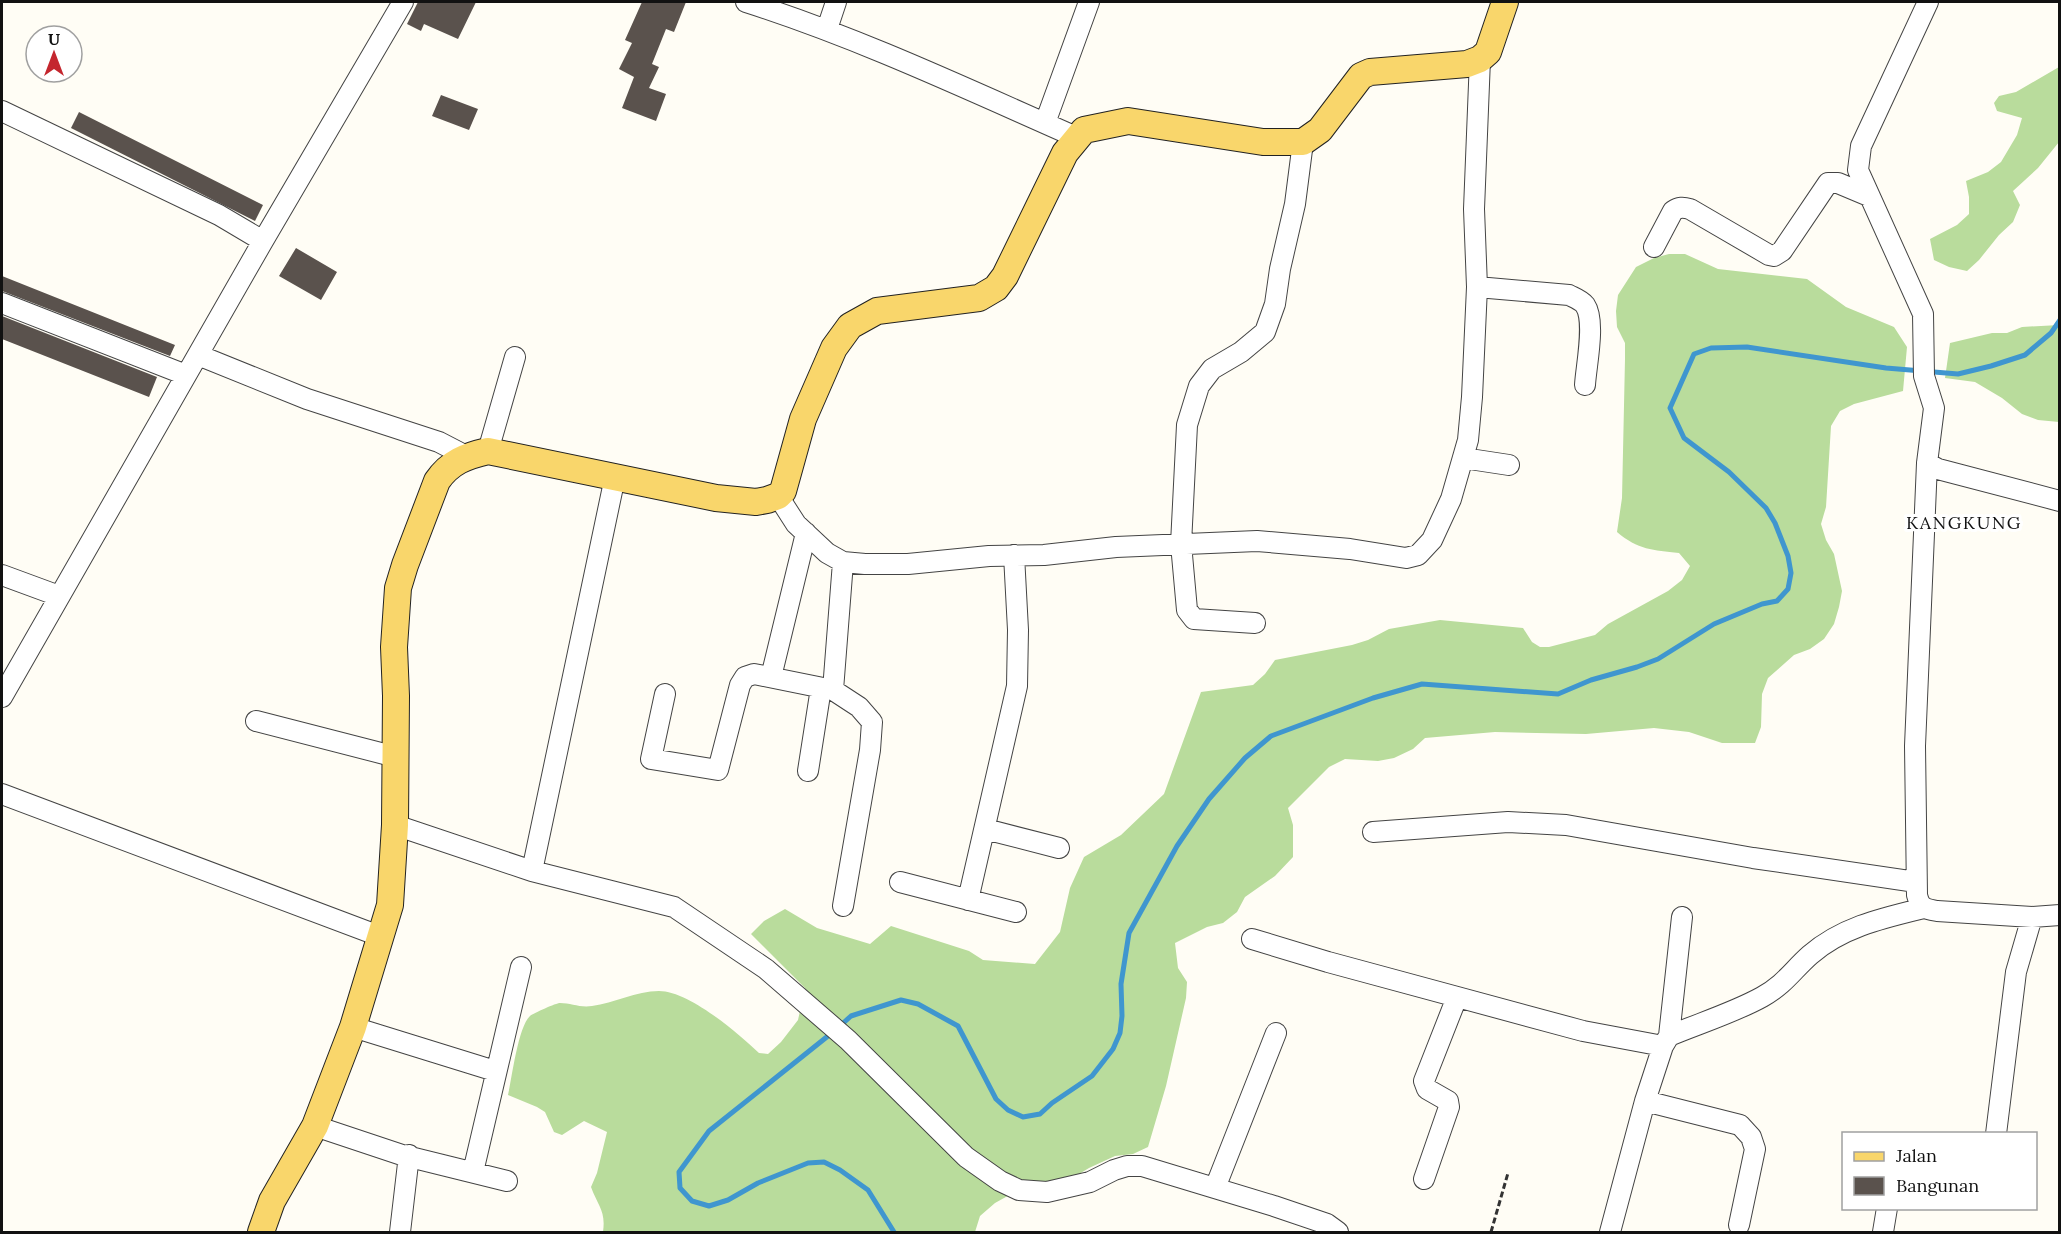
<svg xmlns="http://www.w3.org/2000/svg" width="2061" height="1234" font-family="Lora,serif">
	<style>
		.forest { fill: #b9dc9c }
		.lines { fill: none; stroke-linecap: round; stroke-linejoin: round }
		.stream { stroke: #3f96cf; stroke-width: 5 }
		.building { fill: #5a524d }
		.minor-casing { stroke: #444; stroke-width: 22 }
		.major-casing { stroke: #222; stroke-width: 28 }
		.path { stroke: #333; stroke-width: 3; stroke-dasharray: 6 3; stroke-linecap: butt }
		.minor { stroke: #fff; stroke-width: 20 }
		.major { stroke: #f9d66b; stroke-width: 26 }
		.labels { text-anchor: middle; stroke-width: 6; stroke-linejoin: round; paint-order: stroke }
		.quarter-label { font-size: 18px; letter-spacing: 1.5px; fill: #111; stroke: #fff }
	</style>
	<rect width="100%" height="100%" fill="#fffdf5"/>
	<path class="forest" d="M2059 67V142L2038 168 2013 191 2020 205 2013 222 1999 235 1979 260 1967 271 1949 267 1934 260 1930 239 1957 225 1969 214V197L1966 181 1988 172 2001 162 2017 135 2022 118 1997 111 1994 103 1999 96 2016 92Z
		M1669 254H1685L1718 269 1807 279 1846 307 1894 327 1907 347 1903 391 1854 404 1840 411 1831 426 1826 507 1821 524 1826 540 1834 554 1842 591 1839 607 1834 624 1824 639 1810 649 1794 655 1768 678 1762 694 1761 727 1755 743H1722L1689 732 1654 728 1586 734 1495 732 1425 738 1413 749 1394 758 1378 761 1345 759 1329 767 1288 808 1293 825V857L1275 876 1245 897 1237 912 1223 923 1207 927 1175 943 1178 968 1187 982 1186 998 1166 1086 1148 1147 1133 1154 1115 1156 1089 1168 1074 1177 1024 1187 995 1203 980 1216 975 1232H603C606 1211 598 1206 591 1187L597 1173 607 1132 584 1121 562 1135 554 1132 545 1112 537 1107 508 1095C512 1078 518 1027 530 1016 534 1013 556 1003 560 1003 571 1003 580 1008 592 1006 614 1003 636 991 659 991 689 991 738 1033 759 1053L768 1054 781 1042 798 1020 805 988 751 934 764 921 785 909 817 928 870 944 891 926 969 951 983 960 1035 964 1060 932 1070 888 1084 857 1121 835 1164 794 1201 692 1253 685 1265 674 1275 660 1352 645 1368 640 1389 629 1440 620 1523 628 1532 642 1540 647H1549L1595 635 1608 624 1668 591 1682 580 1690 566 1679 553C1653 550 1638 550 1617 532L1622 498 1625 359V343L1617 327 1616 311 1618 295 1636 267 1654 258Z
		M2059 325V422L2038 420 2022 414 2002 398 1975 382 1945 378 1950 343 1992 333H2007L2022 327Z"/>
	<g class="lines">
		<path class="stream" d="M840 1026 851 1016 901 1000 918 1004 958 1026 996 1099 1008 1110 1023 1117 1040 1114 1052 1103 1092 1076 1113 1049 1120 1033 1122 1016 1121 984 1129 933 1177 846 1209 799 1245 758 1271 736 1373 698 1422 684 1558 694 1591 680 1637 667 1658 659 1714 624 1762 604 1777 601 1788 589 1791 573 1788 556 1775 523 1766 508 1729 472 1684 438 1670 408 1694 354 1711 348 1747 347 1886 368 1958 374 1991 366 2025 355 2051 333 2060 320
			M833 1032 709 1131 679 1172 680 1188 692 1201 709 1206 728 1200 758 1183 808 1163 824 1162 840 1170 868 1190 894 1232"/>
	</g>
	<path class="building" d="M418 2H476L458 39 424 24 421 31 407 24Z
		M642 2H686L674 32 666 29 652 64 659 67 649 88 666 94 656 121 622 108 634 77 619 69 632 43 625 40Z
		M441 95 478 109 469 130 432 116Z
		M79 112 263 205 255 221 71 128Z
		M296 248 337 272 321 300 279 276Z
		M2 276 175 345 170 356 2 291Z
		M2 316 157 377 149 397 2 339Z"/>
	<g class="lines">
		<g class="minor-casing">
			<path id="minor" d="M746 2C859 38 967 89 1076 137
				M1928 2 1861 146 1858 170 1923 314 1924 376 1934 408 1927 463 1915 746 1917 895C1920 908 1925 909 1937 911L2032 917 2060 915
				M827 29 836 2
				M2 111 219 215 263 241
				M1045 123 1089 2
				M1654 247 1673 211C1679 207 1683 207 1690 209L1769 255 1774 256 1782 251 1828 183H1838L1869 196
				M1477 287 1569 295C1575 298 1581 300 1585 305 1596 321 1586 366 1585 385
				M2 303 186 375
				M198 355 307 399 439 442 466 456
				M488 451 515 357
				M1463 458 1509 465
				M1927 463 1938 469 2060 501
				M615 477 532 871 674 907 766 969 848 1040 966 1157 1000 1181 1019 1190 1047 1192 1090 1182 1114 1170 1127 1166H1142L1274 1206 1327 1224 1338 1232
				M778 496 796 524 827 553 843 562 865 564H908L989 556 1044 555 1116 547 1257 541 1350 549 1406 558 1418 555 1432 540 1451 499 1468 440 1472 397 1477 287 1474 209 1480 59
				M843 562 833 690 859 707 872 722 870 750 843 906
				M2 575 59 596
				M1255 623 1194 619 1187 610 1181 544 1187 425 1199 386 1212 369 1241 352 1265 332 1275 304 1280 269 1295 204 1303 142
				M771 677 806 533
				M665 694 651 759 718 770 740 685 745 677 754 674 833 690
				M2 697 263 241 403 2
				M256 721 396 757
				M808 771 821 688
				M2 794 382 937
				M395 825 532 871
				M985 829 1059 848
				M1373 832 1508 822 1566 825 1753 858 1916 882
				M900 882 1016 912
				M968 900 1017 686 1018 630 1014 555
				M1252 939 1328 962 1583 1031 1663 1046
				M353 1027 495 1071
				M1669 1036 1682 917
				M1645 1101 1740 1125 1751 1137 1755 1149 1739 1225
				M315 1126 402 1155 507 1181
				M1996 1134 2016 972 2032 917
				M473 1172 521 967
				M1424 1179 1449 1107 1448 1101 1427 1089 1424 1081 1457 997
				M1215 1188 1276 1033
				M400 1232 409 1155
				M1610 1232 1645 1101 1663 1046 1669 1036C1700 1023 1733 1013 1762 997 1785 984 1792 971 1810 955 1842 927 1883 918 1924 908
				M1883 1232 1887 1208"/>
		</g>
		<g class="major-casing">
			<path id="major" d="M261 1232 272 1201 315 1126 353 1027 390 905 395 825 396 696 394 647 398 588 405 565 437 481C450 462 466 456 488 451L716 498 756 502 767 500 778 496 783 491 803 419 834 348 850 326 877 311 979 298 996 288 1005 276 1065 153 1084 130 1128 121 1263 142H1303L1320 130 1361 76 1370 72 1467 64 1480 59 1488 52 1505 2"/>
		</g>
		<path class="path" d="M1491 1232 1508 1173"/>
		<use href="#minor" class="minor"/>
		<use href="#major" class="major"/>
	</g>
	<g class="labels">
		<g class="quarter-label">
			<text x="1964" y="529">KANGKUNG</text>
		</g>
	</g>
	<rect width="2061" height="1234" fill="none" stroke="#111111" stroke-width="6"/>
	<rect x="1842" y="1132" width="195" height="78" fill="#ffffff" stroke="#a0a0a0" stroke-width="1.5"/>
	<rect x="1854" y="1152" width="30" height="9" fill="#f9d66b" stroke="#a0a0a0" stroke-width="1.5"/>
	<text x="1896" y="1162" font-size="18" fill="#111111">Jalan</text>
	<rect x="1854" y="1177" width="30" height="18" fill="#5a524d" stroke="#a0a0a0" stroke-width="1.5"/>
	<text x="1896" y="1192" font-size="18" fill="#111111">Bangunan</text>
	<g transform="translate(54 54)"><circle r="28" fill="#ffffff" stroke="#a0a0a0" stroke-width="1.5"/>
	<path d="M0-4.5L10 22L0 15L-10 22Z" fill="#c4262e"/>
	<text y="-9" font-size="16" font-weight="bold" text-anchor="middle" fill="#111111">U</text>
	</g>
</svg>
